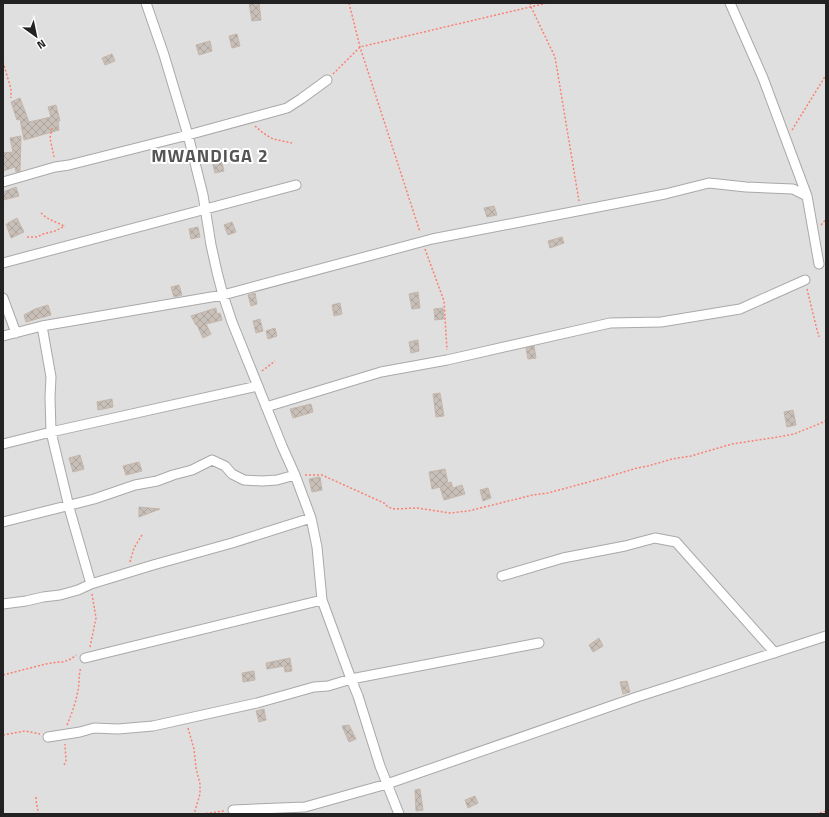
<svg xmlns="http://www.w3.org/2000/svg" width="829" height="817" font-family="'Titillium Web',sans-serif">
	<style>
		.residential { fill: #e0dfdf }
		.building { fill: url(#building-cross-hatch); stroke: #c4b6ab }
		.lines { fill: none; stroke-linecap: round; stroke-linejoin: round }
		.minor-casing { stroke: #a9a9a9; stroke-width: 11 }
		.path { stroke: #fa8072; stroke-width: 1.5; stroke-dasharray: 2 2; stroke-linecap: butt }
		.minor { stroke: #fff; stroke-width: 9 }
		.labels { text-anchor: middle; stroke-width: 4; stroke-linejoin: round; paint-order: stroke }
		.district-label { font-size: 18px; font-weight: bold; letter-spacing: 1px; fill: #555; stroke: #fff }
	</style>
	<defs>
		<pattern id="building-cross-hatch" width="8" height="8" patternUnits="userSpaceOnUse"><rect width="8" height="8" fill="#c7bfb8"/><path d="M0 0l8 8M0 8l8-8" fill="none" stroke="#aba49e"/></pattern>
	</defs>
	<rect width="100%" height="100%" fill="#f2efe9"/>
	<path class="residential" d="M3 3H826V814H3Z"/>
	<path class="building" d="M249 3H259L261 20 252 21Z
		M237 34 240 46 232 48 229 36Z
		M210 41 212 51 199 55 196 45Z
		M112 54 115 61 105 65 102 58Z
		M20 98 29 122 51 117 48 107 56 105 60 121H58L59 130 24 140 20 119 17 120 11 102Z
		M21 136 20 171 16 172 15 167 3 171V153L13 152 10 138Z
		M220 155 224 171 215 173 211 157Z
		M16 187 19 196 3 200V192Z
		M494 206 497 215 487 217 484 208Z
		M17 218 24 232 11 238 6 224H8V223Z
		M232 222 236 232 228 235 224 225Z
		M198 227 200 237 191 239 189 229Z
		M562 237 564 243 550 248 548 241Z
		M179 285 182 295 174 297 171 287Z
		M418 292 420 308 412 309 409 294Z
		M255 293 257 304 251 306 248 295Z
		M340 303 342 314 334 316 332 305Z
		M48 305 51 315 26 322 24 315 35 309Z
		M216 308 217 314 220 313 222 320 206 324 211 334 203 338 197 325H196L191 316Z
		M443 308 444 319 435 320 434 309Z
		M260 319 263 331 256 333 253 321Z
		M275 328 277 336 268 339 266 331Z
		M418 340 419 351 411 353 409 342Z
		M534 346 536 358 528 359 526 348Z
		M440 393 444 416 436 417 433 394Z
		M112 399 113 407 98 410 97 402Z
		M311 404 313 412 293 418 290 409Z
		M793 410 796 425 787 427 784 412Z
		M80 455 84 469 73 472 69 458Z
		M139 462 142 471 126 475 123 466Z
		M445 469 448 483 451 482 453 488 462 485 465 494 444 500 440 487 432 489 429 472Z
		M320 477 322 490 312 492 309 479Z
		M488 488 491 498 483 501 480 490Z
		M139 507 160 509 139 517Z
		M599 638 603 646 593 652 589 645Z
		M290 658 292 671 285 672 284 666 267 669 266 663Z
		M254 671 255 680 243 682 242 673Z
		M627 681 630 692 623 694 620 682Z
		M264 709 266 720 259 722 256 711Z
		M349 725 356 739 349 742 342 726Z
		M420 789 423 810 416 811 415 790Z
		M475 796 478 803 468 808 465 800Z"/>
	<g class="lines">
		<g class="minor-casing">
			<path id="minor" d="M146 3 164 55 188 135 203 195 211 245 217 272 223 295 232 322 282 446 295 475 311 518 317 547 322 600 351 679 358 696 380 766 399 814
				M730 3 763 78 807 196 819 264
				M3 182 55 167 69 165 188 135 287 108 301 99 327 80
				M3 263 296 185
				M3 298 16 333
				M42 326 51 377 50 397 51 432 70 511 91 584
				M3 336 42 326 223 295 432 239 665 194 709 183 746 187 793 189 807 196
				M266 407 381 372 447 360 610 323 661 322 740 309 805 280
				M3 444 51 432 258 386
				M3 522 94 499 135 485 157 481 173 475 192 470 212 460 225 466 232 474 244 480 262 481 277 480 295 475
				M502 576 563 558 625 546 655 538 676 542 775 653
				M3 604 26 601 43 597 60 595 78 590 91 584 153 565 232 543 311 518
				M85 658 322 600
				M48 737 80 732 94 728 118 729 153 726 257 703 314 687 328 686 351 679 539 643
				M233 810 305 807 387 784 637 697 826 636"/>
		</g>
		<path class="path" d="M349 3 360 47 420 232
			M530 3 531 7 555 57 579 201
			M3 62 11 89V98
			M333 74 360 47 547 3
			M255 126 263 133 273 139 292 143
			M52 128 50 138 54 157
			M792 130 826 75
			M41 213 47 218 64 226
			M821 225 826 219
			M27 237H37L43 234 55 231 65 226
			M425 249 444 301 447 350
			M807 289 817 330 819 337
			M262 371 275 361
			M305 475H322L384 503 388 507 395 509 417 508 450 513 468 511 533 495 548 493 607 477 637 468 648 466 672 459 691 456 732 444 778 437 794 434 826 421
			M130 562 134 548 142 535
			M90 647 96 618 92 594
			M3 675 46 664 58 662H63L71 659 76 655
			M67 725C71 715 75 705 77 695 80 685 78 676 81 667
			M188 728 194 749 196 768 200 784V794L194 814
			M3 735 25 731 40 734
			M64 765 66 761 65 744
			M36 797C36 804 38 807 38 814
			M202 814 224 811
			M816 814 826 811"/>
		<use href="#minor" class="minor"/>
	</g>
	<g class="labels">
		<g class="district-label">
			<text x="210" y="162">MWANDIGA 2</text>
		</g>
	</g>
	<rect width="829" height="817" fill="none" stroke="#222222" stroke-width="8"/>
	<g transform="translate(36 36) rotate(147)" stroke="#ffffff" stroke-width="3" paint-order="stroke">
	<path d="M0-3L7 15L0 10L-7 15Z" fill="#222222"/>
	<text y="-6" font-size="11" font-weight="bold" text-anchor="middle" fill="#222222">N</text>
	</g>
</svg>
